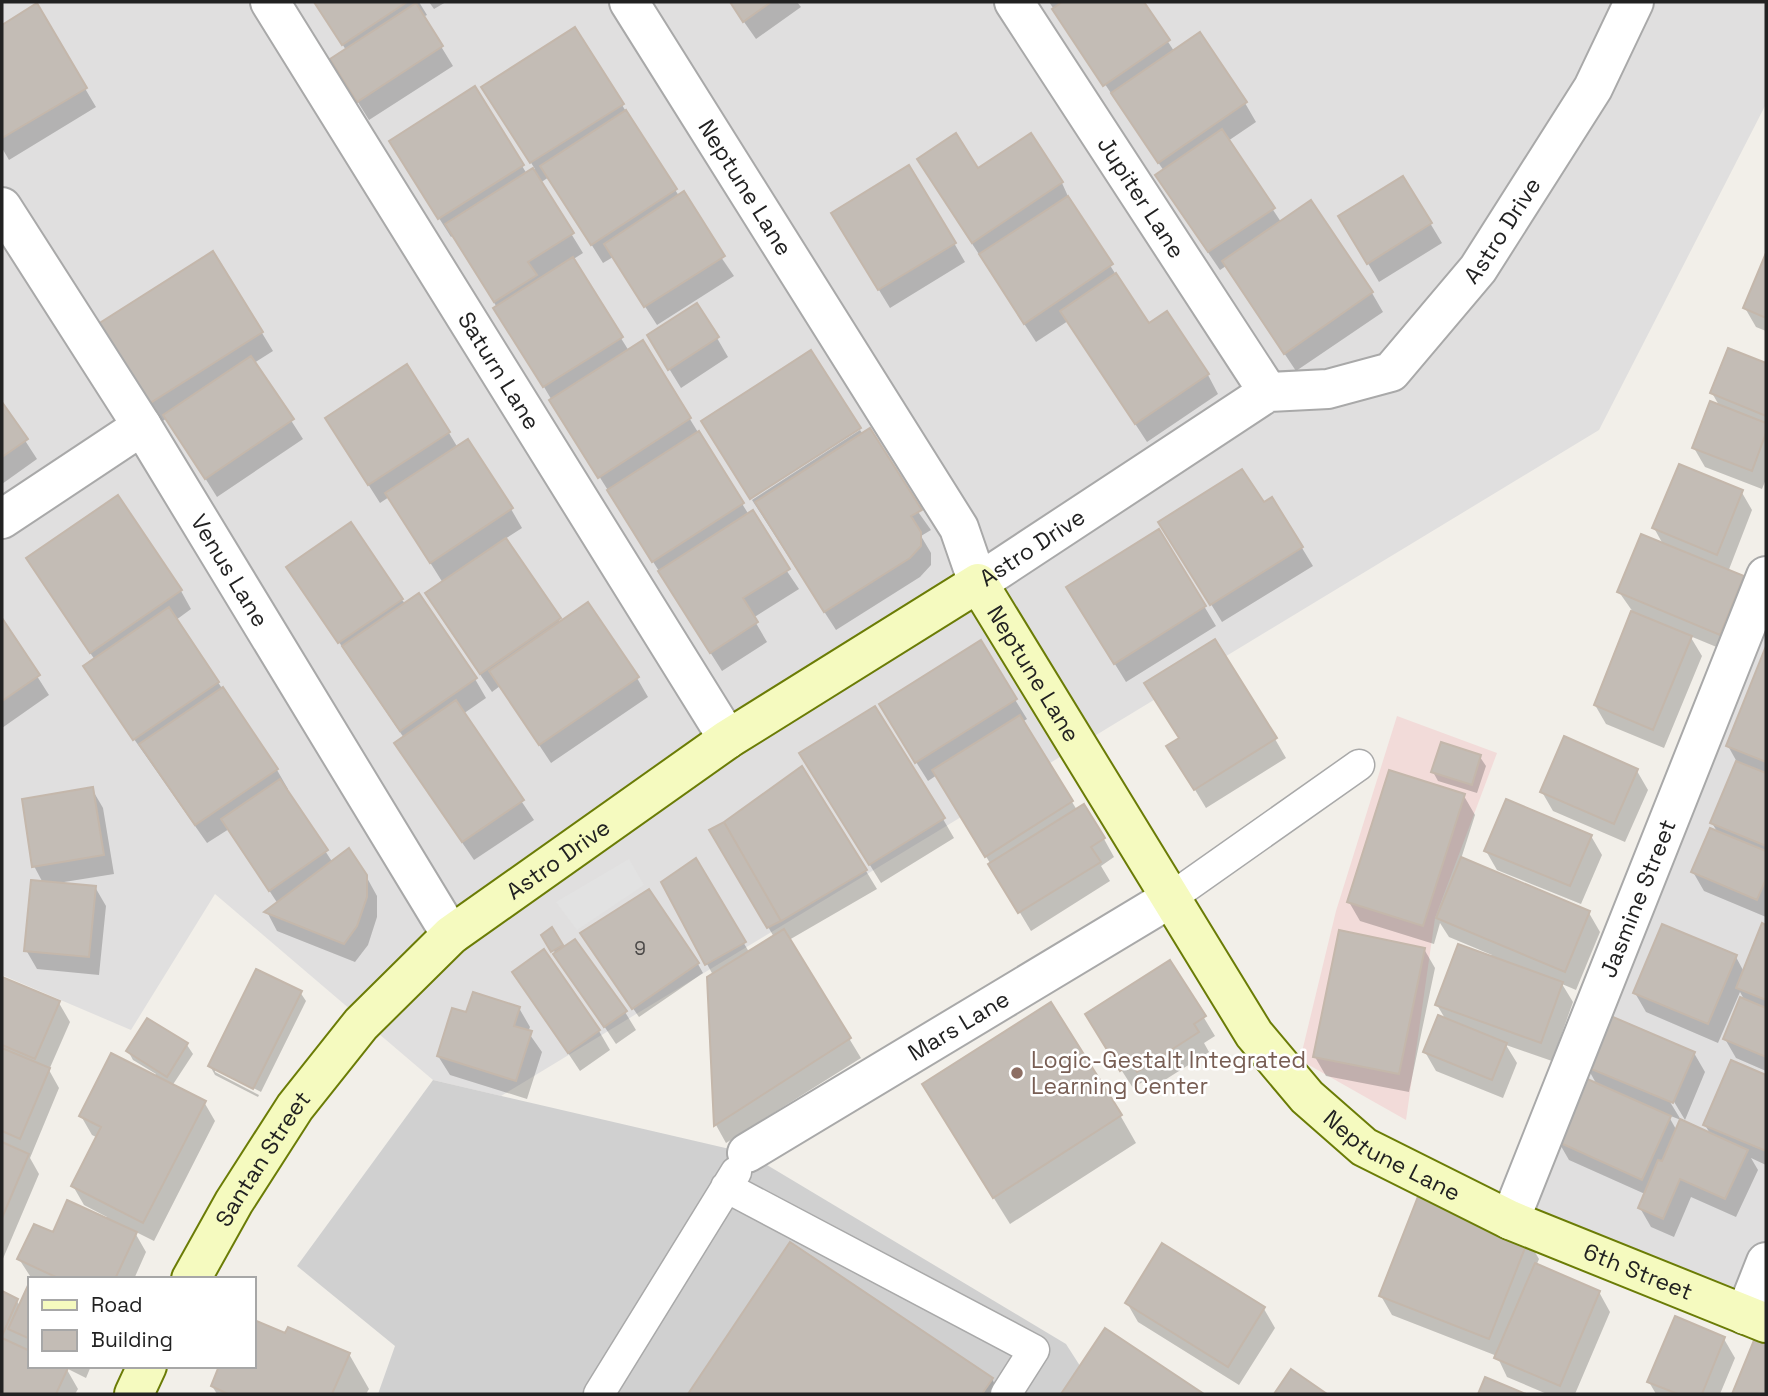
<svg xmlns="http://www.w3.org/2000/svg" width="1768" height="1396" font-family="'Space Grotesk',sans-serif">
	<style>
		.residential { fill: #e0dfdf }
		.commercial { fill: #f2dbd9 }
		.religious { fill: #d0d0d0 }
		.parking { fill: #e2e2e2 }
		.shadow { fill: #0003 }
		.building { fill: #c3bcb5; stroke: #c4b7ab; stroke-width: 2 }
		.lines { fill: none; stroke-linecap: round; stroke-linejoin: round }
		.lane-casing { stroke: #a9a9a9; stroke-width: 33 }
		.street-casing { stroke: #a9a9a9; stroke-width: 42 }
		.secondary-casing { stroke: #6b7c06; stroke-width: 42 }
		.lane { stroke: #fff; stroke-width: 30 }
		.street { stroke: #fff; stroke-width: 38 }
		.secondary { stroke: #f5fabf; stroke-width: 38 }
		.education-dot { fill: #8d6e63; stroke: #fff; stroke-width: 2.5 }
		.labels { text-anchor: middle; stroke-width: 5; stroke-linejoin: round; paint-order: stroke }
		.number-label { font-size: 19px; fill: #4a4847 }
		.street-label { font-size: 23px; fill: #222; stroke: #fff }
		.education-label { font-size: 23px; fill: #785e54; stroke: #fff; text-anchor: start }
	</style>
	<rect width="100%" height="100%" fill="#f2efe9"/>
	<path class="residential" d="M2 2H1766V104L1599 430 501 1096 433 1080 215 894 131 1030 2 975Z
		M1766 615V1323L1510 1220Z"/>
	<path class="commercial" d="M1397 716 1497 753 1435 918 1406 1120 1300 1060 1336 911Z"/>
	<path class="religious" d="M433 1080 747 1153 1066 1344 1098 1394H378L395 1346 297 1266Z"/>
	<path class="parking" d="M629 859 644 885 577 930 556 902Z"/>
	<path class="shadow" d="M315 2H419L427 15 423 17 453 66 369 120 343 78 346 50Z
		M429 2H446L434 9Z
		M730 2H797L801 7 756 39Z
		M1049 2H1142L1174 51 1245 103 1256 122 1228 141 1281 222 1372 293 1383 312 1296 371 1226 266 1220 270 1168 194 1164 171Z
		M36 6 96 107 9 160 2 148V27Z
		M474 88 527 174 535 169 495 106 622 105 679 196 734 276 657 325 613 257 603 263 549 177 540 183 583 253 572 260 629 351 643 343 749 515 799 589 753 618 767 642 722 671 563 419 454 235 451 237 402 160Z
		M978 171 1062 183 1071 203 1148 326 1208 375 1218 394 1147 442 1068 321 1036 342 930 179Z
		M1403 178 1442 243 1379 282 1340 216Z
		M844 233 954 243 965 262 890 308Z
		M1766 258V331L1756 327 1745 308Z
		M262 333 273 351 254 363 303 439 217 497 167 418 160 423 111 344Z
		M717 338 728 357 681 388 660 354Z
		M1729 350 1766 365V479L1762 489 1705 467 1694 448 1720 407 1712 393Z
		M2 405 37 459 2 484Z
		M860 430 931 530 921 536 931 553V565L920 577 836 630 752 500Z
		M449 433 458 448 511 509 522 528 505 539 561 623 637 678 648 697 551 763 500 686 492 692 438 613 427 594 443 583 389 497 380 503 338 437Z
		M1741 491 1752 510 1728 572 1743 578 1754 597 1731 653 1690 636 1702 656 1664 748 1606 724 1595 705 1633 612 1619 592 1664 546 1654 528Z
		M1263 505 1302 548 1313 566 1222 622 1172 541Z
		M1159 531 1216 626 1126 682 1079 606Z
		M288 567 401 599 475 679 486 698 463 714 534 820 474 860 407 762 404 738Z
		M39 577 181 591 191 609 176 620 277 770 288 789 286 791 333 863 366 876 377 896V917L368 945 355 962 277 931 267 912 278 904 229 829 207 843 96 685 95 660Z
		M2 621 49 695 2 728Z
		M980 643 1027 719 1022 722 1077 810 1104 839 1114 857 1101 866 1110 881 1031 931 937 775 928 781 892 724Z
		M1766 651V917L1704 891 1693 872 1718 833 1712 823 1737 762 1728 746Z
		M1275 739 1286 758 1206 808 1180 765Z
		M1480 757 1486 766 1477 793 1438 781 1433 772Z
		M1637 771 1648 790 1625 842 1553 811 1542 792Z
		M813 773 943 819 954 838 881 883Z
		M92 789 103 808 114 874 58 883 95 887 106 906 99 975 37 969 26 950 43 883 34 866Z
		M1464 796 1475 815 1461 859 1589 913 1600 932 1576 990 1562 984 1573 1002 1552 1061 1506 1045 1517 1063 1503 1098 1436 1071 1425 1052 1446 1020 1437 1005 1492 955 1449 937 1440 923 1434 944 1360 921 1349 902Z
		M712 831 866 871 877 889 789 940 861 1058 726 1143 716 1125 708 978 713 975 663 883 696 861 749 952 774 937Z
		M1591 836 1602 855 1581 904 1497 870 1486 851Z
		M1763 926 1766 927V1071L1736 1058 1725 1039 1745 1001 1740 992 1718 1043 1646 1012 1635 993 1736 957 1744 972Z
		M552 929 563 949 625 1012 636 1030 616 1044 544 936Z
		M587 942 698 964 703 973 639 1017Z
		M1424 949 1435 968 1409 1092 1326 1076 1315 1057Z
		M1170 962 1215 1036 1204 1043 1209 1052 1149 1090 1144 1081 1133 1088 1098 1034Z
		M514 972 599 1031 610 1050 580 1071Z
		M2 979 59 1003 70 1022 49 1070 59 1088 30 1158 39 1174 2 1261Z
		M300 992 306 1001 261 1092 215 1068V1072L259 1095 258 1097 215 1075 210 1066Z
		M519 1008 530 1027 528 1032 542 1052 527 1099 450 1075 438 1056 467 1015Z
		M147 1020 187 1045 193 1054 172 1086 204 1102 215 1121 154 1241 134 1231 146 1252 134 1279H32L19 1259 54 1234 107 1217 84 1205 73 1186 98 1138 92 1135 81 1116 154 1077 156 1074 133 1060 128 1051Z
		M1694 1053 1705 1072 1685 1120 1670 1095 1667 1097 1681 1120 1668 1115 1677 1131 1711 1135 1705 1125 1732 1062 1766 1076V1165L1751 1158 1758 1170 1736 1217 1691 1197 1674 1237 1651 1227 1640 1208 1645 1194 1569 1160 1558 1141 1597 1085 1586 1065Z
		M940 1112 1120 1115 1136 1143 1010 1224Z
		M1528 1240 1539 1259 1536 1266 1599 1292 1610 1312 1575 1394H1547L1507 1377 1497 1356 1392 1315 1381 1296Z
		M791 1244 992 1379 1000 1394H690Z
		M30 1285V1366H91L86 1378 66 1368 78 1389 75 1394H2V1293L16 1300 20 1306Z
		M1127 1303 1264 1309 1275 1328 1239 1385 1138 1322Z
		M254 1322 286 1336 349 1354 369 1389 366 1394H217L212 1386 254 1366Z
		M1106 1330 1201 1394H1063Z
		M1724 1339 1735 1358 1720 1394H1656L1649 1382Z"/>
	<path class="building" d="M314 2H407L342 45Z
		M730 2H771L743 22Z
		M1062 2H1144L1170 40 1103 86 1052 9Z
		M37 3 87 88 2 138V25Z
		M416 3 443 46 357 102 330 59Z
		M575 27 624 104 530 163 481 87Z
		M1200 32 1247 102 1158 163 1111 93Z
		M475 86 524 165 438 219 389 141Z
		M626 110 677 189 591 245 540 166Z
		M1222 129 1275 208 1208 252 1155 175Z
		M956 133 978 168 1031 133 1063 182 972 243 917 159Z
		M909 165 956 243 878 290 831 213Z
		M533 168 574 233 528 262 537 275 494 302 445 224Z
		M1403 176 1432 223 1367 264 1338 216Z
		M684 191 725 256 644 307 604 244Z
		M1068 196 1113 264 1024 324 979 254Z
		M1311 200 1373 292 1284 354 1222 261Z
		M213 251 263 332 147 405 98 324Z
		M1766 253V318L1743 308Z
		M573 257 623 337 543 387 493 308Z
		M1116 273 1149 323 1167 311 1209 374 1135 424 1060 311Z
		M697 303 719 337 668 370 647 335Z
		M643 340 691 418 598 478 549 400Z
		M1728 348 1766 363V416L1710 393Z
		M811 350 861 428 750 499 701 421Z
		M251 356 294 419 205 479 163 415Z
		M407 364 450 432 368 485 325 418Z
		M1710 401 1766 423V433L1752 471 1692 448Z
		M2 402 28 439 2 457Z
		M870 428 922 510 911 516 921 532V546L910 558 824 612 755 502Z
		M699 431 744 503 652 562 607 490Z
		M468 439 513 508 430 563 385 493Z
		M1679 464 1743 490 1717 555 1652 528Z
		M1242 469 1264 502 1272 497 1303 547 1210 605 1158 522Z
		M118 495 182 590 90 653 26 558Z
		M753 510 790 569 743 598 758 622 710 653 658 571Z
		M351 522 403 599 338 643 286 567Z
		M1159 529 1206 606 1114 664 1066 587Z
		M1641 534 1744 576 1720 635 1617 592Z
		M506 538 561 618 480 674 425 593Z
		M419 593 477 678 400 731 342 646Z
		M588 602 639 677 539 745 489 671Z
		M169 607 219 682 133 740 83 666Z
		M1631 611 1692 636 1653 730 1594 705Z
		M2 618 40 675 2 701Z
		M1215 639 1277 738 1194 790 1166 746 1179 738 1144 683Z
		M981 640 1017 699 915 763 879 704Z
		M1766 646V762L1726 746Z
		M223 687 278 769 195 825 139 744Z
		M456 700 524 800 462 842 394 743Z
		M875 706 945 818 869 865 799 753Z
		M1020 715 1073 801 985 857 932 770Z
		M1564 736 1638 769 1614 824 1540 792Z
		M1441 742 1481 755 1472 785 1431 772Z
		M1736 761 1766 773V846L1710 823Z
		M802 766 867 870 781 921 724 822Z
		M1389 770 1465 794 1423 926 1347 902Z
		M280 779 328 850 269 891 221 819Z
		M93 787 104 855 32 867 22 799Z
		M1506 799 1592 835 1570 886 1484 851Z
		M1084 804 1105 838 1091 847 1101 862 1018 913 988 864Z
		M724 822 781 921 767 928 709 830Z
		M1710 828 1766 851V879L1757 900 1691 872Z
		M349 848 367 875V897L357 926 344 944 264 912Z
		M1461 857 1590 911 1565 972 1436 918Z
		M696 858 746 942 705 965 661 882Z
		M31 880 96 886 89 957 24 951Z
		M649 889 699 963 632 1009 580 933Z
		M1762 923 1766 925V1000L1736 988Z
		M1662 924 1737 955 1708 1024 1633 993Z
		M552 927 563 945 551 952 541 935Z
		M784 929 851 1038 714 1126 707 977Z
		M1339 930 1425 948 1399 1074 1313 1057Z
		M575 939 627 1011 604 1027 553 954Z
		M1458 944 1563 982 1541 1043 1435 1005Z
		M544 949 600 1030 568 1053 512 972Z
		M1170 960 1206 1016 1194 1024 1199 1032 1137 1072 1131 1063 1120 1071 1085 1014Z
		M256 969 302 991 253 1089 208 1066Z
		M2 977 60 1001 35 1059 2 1045Z
		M473 992 520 1007 514 1026 532 1031 516 1081 437 1056 452 1008 466 1012Z
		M1740 997 1766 1008V1057L1723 1039Z
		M1051 1002 1122 1115 993 1198 922 1084Z
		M1606 1014 1695 1052 1673 1103 1584 1066Z
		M1438 1015 1507 1043 1492 1080 1423 1052Z
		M147 1018 188 1043 167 1077 126 1051Z
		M2 1048 50 1068 20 1139 2 1131Z
		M111 1053 206 1101 143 1223 71 1186 101 1127 79 1116Z
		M1731 1060 1766 1075V1151L1703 1125Z
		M1585 1078 1671 1116 1642 1180 1556 1141Z
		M1680 1119 1748 1150 1725 1199 1680 1179 1663 1219 1638 1208 1658 1160 1662 1161Z
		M2 1142 29 1154 2 1218Z
		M1419 1194 1529 1238 1489 1339 1379 1296Z
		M67 1200 137 1232 115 1279H60L17 1259 34 1224 53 1232Z
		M790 1242 993 1378 982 1394H688Z
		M1162 1243 1265 1307 1228 1367 1125 1303Z
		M1535 1263 1600 1291 1560 1386 1494 1358Z
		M30 1281V1339L8 1329Z
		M2 1291 18 1299 2 1336Z
		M1675 1316 1725 1337 1702 1394H1678L1647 1382Z
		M254 1320 285 1333 288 1327 350 1353 332 1394H228L211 1386 219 1366H254Z
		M1105 1328 1204 1394H1061Z
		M1759 1328 1766 1331V1394H1732Z
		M2 1338 30 1351V1366L68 1368 56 1394H2Z
		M1291 1369 1327 1394H1274Z
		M1485 1377 1526 1394H1478Z"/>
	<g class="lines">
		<g class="lane-casing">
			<path id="lane" d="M1169 899 1359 765
				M726 1187 1034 1350 1006 1394
				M599 1394 736 1172"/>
		</g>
		<g class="street-casing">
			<g id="street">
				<path id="s1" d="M270 2 728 739"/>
				<path id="s2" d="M629 2 959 528 978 583 1268 392 1328 389 1391 372 1478 269 1593 88 1634 2"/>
				<path id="s3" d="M1014 2 1268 392"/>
				<path id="s4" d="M2 207 142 426 451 935"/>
				<path d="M2 519 142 426"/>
				<path id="s5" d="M747 1153 1169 899"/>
				<path id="s6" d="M1510 1220 1766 576"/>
				<path d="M1745 1315 1766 1262"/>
			</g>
		</g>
		<g class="secondary-casing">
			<g id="secondary">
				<path id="s7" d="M191 1279 234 1202 295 1107 361 1024 451 935 728 739 978 583 1254 1034 1307 1097 1364 1147 1510 1220 1766 1323"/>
				<path d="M134 1394 147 1366"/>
			</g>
		</g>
		<use href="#lane" class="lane"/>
		<use href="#street" class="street"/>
		<use href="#secondary" class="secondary"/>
	</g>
	<circle class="education-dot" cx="1017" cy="1073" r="7"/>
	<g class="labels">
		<g class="number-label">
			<text x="640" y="955">9</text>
		</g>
		<g class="street-label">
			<text dy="8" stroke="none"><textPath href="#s2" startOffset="219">Neptune Lane</textPath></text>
			<text dy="8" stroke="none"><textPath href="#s3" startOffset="233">Jupiter Lane</textPath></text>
			<text dy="8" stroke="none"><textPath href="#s2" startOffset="1332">Astro Drive</textPath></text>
			<text dy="8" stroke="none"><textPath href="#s1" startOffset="434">Saturn Lane</textPath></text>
			<text dy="8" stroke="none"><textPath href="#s2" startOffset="744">Astro Drive</textPath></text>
			<text dy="8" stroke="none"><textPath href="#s4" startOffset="429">Venus Lane</textPath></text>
			<text dy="8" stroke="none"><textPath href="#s7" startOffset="1174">Neptune Lane</textPath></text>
			<text dy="8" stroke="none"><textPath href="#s7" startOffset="565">Astro Drive</textPath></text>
			<text dy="8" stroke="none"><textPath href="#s6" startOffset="346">Jasmine Street</textPath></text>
			<text dy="8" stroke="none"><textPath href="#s5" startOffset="247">Mars Lane</textPath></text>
			<text dy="8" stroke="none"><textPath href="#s7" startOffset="1783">Neptune Lane</textPath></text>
			<text dy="8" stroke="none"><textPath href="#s7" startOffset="140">Santan Street</textPath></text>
			<text dy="8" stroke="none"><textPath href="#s7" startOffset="2056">6th Street</textPath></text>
		</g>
		<g class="education-label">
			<text x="1031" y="1068">Logic-Gestalt Integrated<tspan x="1031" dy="26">Learning Center</tspan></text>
		</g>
	</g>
	<rect width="1768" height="1396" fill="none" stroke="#222222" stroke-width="7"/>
	<rect x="28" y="1277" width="228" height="91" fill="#ffffff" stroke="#a7a7a7" stroke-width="2"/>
	<rect x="42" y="1300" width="35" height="10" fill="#f5fabf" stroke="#a7a7a7" stroke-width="2"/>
	<text x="91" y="1312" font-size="21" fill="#222222">Road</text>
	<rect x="42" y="1330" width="35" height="21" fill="#c3bcb5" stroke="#a7a7a7" stroke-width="2"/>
	<text x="91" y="1347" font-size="21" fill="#222222">Building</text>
</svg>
